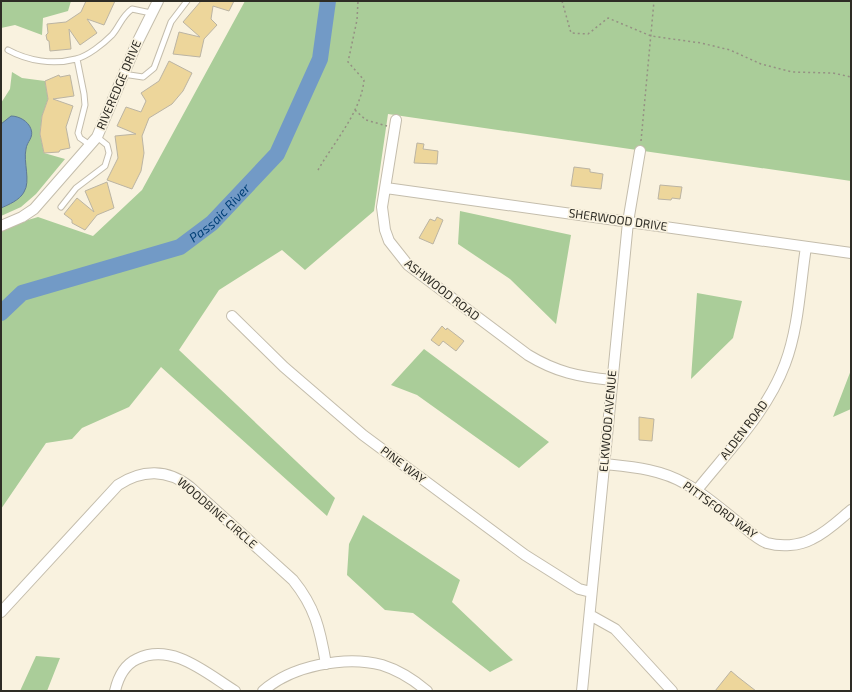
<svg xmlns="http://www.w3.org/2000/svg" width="852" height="692" font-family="'Exo 2',sans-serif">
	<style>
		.forest { fill: #aacd99 }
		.water { fill: #729ac6; stroke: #5e7996 }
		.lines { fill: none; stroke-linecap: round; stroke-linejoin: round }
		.river { stroke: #729ac6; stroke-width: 16 }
		.building { fill: #edd69b; stroke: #bbb4a3 }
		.lane-casing { stroke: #c4bdac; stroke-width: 7 }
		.street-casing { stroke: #c4bdac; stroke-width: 12 }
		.path { stroke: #959083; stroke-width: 1.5; stroke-dasharray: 2 3; stroke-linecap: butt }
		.lane { stroke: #fff; stroke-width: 5 }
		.street { stroke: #fff; stroke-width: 10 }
		.labels { text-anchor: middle; stroke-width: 3.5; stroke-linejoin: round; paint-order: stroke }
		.street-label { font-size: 12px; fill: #2e2c25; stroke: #f9f2df }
		.water-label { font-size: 13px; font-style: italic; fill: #024077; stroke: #f9f2df }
	</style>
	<rect width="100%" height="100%" fill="#f9f2df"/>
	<path class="forest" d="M1 1H71L68 11 43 18 42 35 15 25 1 28Z
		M245 1H851V181L388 114 374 211 305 270 282 250 219 290 179 350 335 498 327 516 161 367 129 407 82 428 72 439 46 443 1 509V228L38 217 93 236 142 190Z
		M12 72 22 78 45 81 48 99 42 116 40 134 44 153 65 159 36 194 21 207 1 216V208C40 192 19 176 26 148 28 140 33 138 31 128L1 124V103L10 89Z
		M460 211 571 235 556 324 510 279 458 244Z
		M697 293 742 301 733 338 691 379Z
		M424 349 549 442 519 468 417 395 391 385Z
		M851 370V409L833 417Z
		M363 515 460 580 452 602 513 660 490 672 413 613 385 610 347 575 349 544Z
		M36 656 60 658 47 691H20Z"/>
	<path class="water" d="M11 116C19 116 28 121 31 129 34 138 27 141 26 149 23 162 31 181 24 192 20 200 8 205 1 208V124Z"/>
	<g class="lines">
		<path class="river" id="s1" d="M1 313 22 293 180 247 212 223 277 154 320 59 328 1"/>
	</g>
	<path class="building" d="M86 1H115L104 25 87 19 97 33 80 45 69 29 71 49 50 51 49 41 47 40 46 35 48 33 47 24 66 22 81 12Z
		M201 1H234L229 11 213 6 211 19 217 25 204 39 200 57 173 54 179 32 200 37 183 22Z
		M169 61 192 73 183 91 172 104 149 118 142 136 144 153 141 171 132 189 107 180 118 158 115 136 136 134 117 126 126 107 141 112 146 101 141 93 159 81Z
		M59 75 60 77 70 75 74 96 53 99 73 106 66 127 70 148 60 150 59 152 44 153 40 134 42 116 48 99 45 81Z
		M417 143 424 144 423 149 438 151 437 164 414 163Z
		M574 167 590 169V172L603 174 601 189 571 186Z
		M107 182 114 208 97 215 85 230 72 223V220L64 214 77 198 94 212 85 191Z
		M660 185 682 187 680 199 672 198 671 200 658 199Z
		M437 217 443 220 433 244 419 238 430 219 435 221Z
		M442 326 446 330 447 328 464 341 456 351 443 341 439 346 431 340Z
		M639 417 654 419 652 441 639 440Z
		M731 671 738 677 756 691H715Z"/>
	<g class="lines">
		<g class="lane-casing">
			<path id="lane" d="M8 50C28 61 53 65 76 59 88 56 103 44 112 35 120 26 121 17 132 9L151 13
				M77 59 84 94 85 105 78 133 80 138 90 145
				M123 74 143 77 154 68 171 22 187 1
				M61 207 76 188 105 166 109 153 107 145 97 137"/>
		</g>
		<g class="street-casing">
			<path id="street" d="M396 120 382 207 385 230 389 241 408 265 528 355C556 372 579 377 612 380
				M386 188 851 253
				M1 226 22 217 34 209 97 137 136 45 158 1
				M232 316 284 367 363 435 525 555 579 589 591 592
				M604 464C633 467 661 469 686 484 706 495 722 510 740 524 748 530 758 540 767 543 781 547 799 546 812 539 827 532 839 520 851 510
				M697 490C729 450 767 412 785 364 799 327 800 285 806 247
				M1 612 118 485C142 469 168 469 190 487L293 580C315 607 320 629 326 664
				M590 615 615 629 672 691
				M115 691C118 678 124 665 137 659 172 642 206 673 235 691
				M263 691C291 666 345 655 382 665 398 670 414 680 427 691
				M582 691 628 222 640 151"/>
		</g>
		<path class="path" d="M562 1 571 33 588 34 608 18 651 36 701 43 730 50 761 64 792 72 833 73 851 77
			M355 110 366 120 387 126
			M641 141 654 1
			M318 170C334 142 361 112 364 80L348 62 357 20 358 1"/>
		<use href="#lane" class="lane"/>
		<use href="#street" class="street"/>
	</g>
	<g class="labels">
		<g class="street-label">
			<text transform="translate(119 85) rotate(-67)" y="4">RIVEREDGE DRIVE</text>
			<text transform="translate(618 220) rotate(8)" y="4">SHERWOOD DRIVE</text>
			<text transform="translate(442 290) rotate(38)" y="4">ASHWOOD ROAD</text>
			<text transform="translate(608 421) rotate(-85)" y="4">ELKWOOD AVENUE</text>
			<text transform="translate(744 430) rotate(-53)" y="4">ALDEN ROAD</text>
			<text transform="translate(403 465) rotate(37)" y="4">PINE WAY</text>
			<text transform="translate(720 510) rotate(36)" y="4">PITTSFORD WAY</text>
			<text transform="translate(217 513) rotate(41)" y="4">WOODBINE CIRCLE</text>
		</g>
		<g class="water-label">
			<text dy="5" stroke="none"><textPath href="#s1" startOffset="246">Passaic River</textPath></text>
		</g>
	</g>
	<rect width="852" height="692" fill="none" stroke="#2e2c25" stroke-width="4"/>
</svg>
